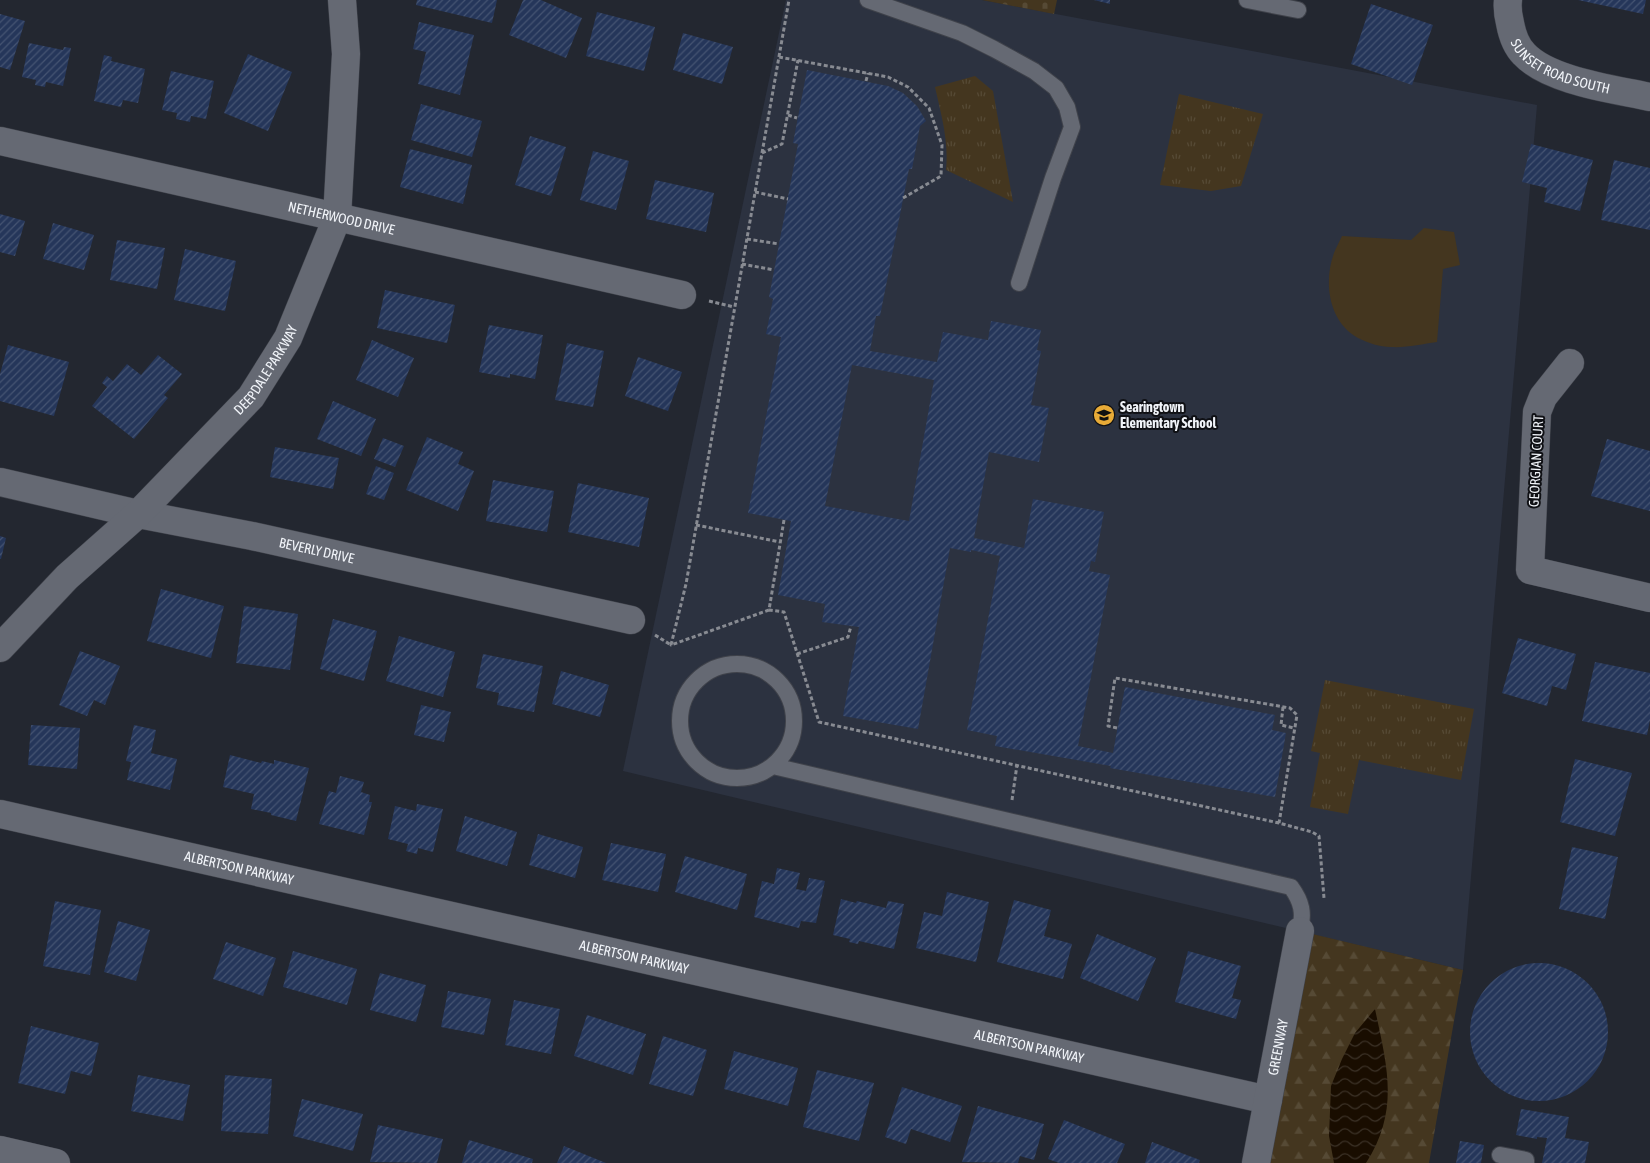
<svg xmlns="http://www.w3.org/2000/svg" width="1650" height="1163" font-family="'Asap Condensed',sans-serif">
	<style>
		.built { fill: #2c3240 }
		.green { fill: #44361f }
		.forest { fill: url(#forest-firs) }
		.cemetery { fill: url(#cemetery-stones) }
		.park { fill: url(#park-tufts) }
		.water { fill: url(#water-waves) }
		.building { fill: url(#building-hatch); fill-rule: evenodd }
		.lines { fill: none; stroke-linecap: round; stroke-linejoin: round }
		.service-casing { stroke: #3f424a; stroke-width: 18 }
		.minor-casing { stroke: #3f424a; stroke-width: 29 }
		.path { stroke: #888b92; stroke-width: 3; stroke-dasharray: 4 2.5; stroke-linecap: butt }
		.service { stroke: #656973; stroke-width: 16 }
		.minor { stroke: #656973; stroke-width: 28 }
		.labels { text-anchor: middle; stroke-width: 4; stroke-linejoin: round; paint-order: stroke }
		.street-label { font-size: 14px; fill: #f1f4f9; stroke: #0f1014 }
		.poi-label { font-size: 14px; font-weight: bold; fill: #f1f4f9; stroke: #0f1014; text-anchor: start }
	</style>
	<defs>
		<pattern id="forest-firs" width="22" height="20" patternUnits="userSpaceOnUse" patternTransform="scale(1.25)"><rect width="22" height="20" fill="#44361f"/><path d="M5 1l3.5 6h-7zM16 11l3.5 6h-7z" fill="#564a35"/></pattern>
		<pattern id="cemetery-stones" width="16" height="16" patternUnits="userSpaceOnUse" patternTransform="scale(1.25)"><rect width="16" height="16" fill="#44361f"/><path d="M2 7V4a2 2 0 0 1 4 0v3zM10 15v-3a2 2 0 0 1 4 0v3z" fill="#564a35"/></pattern>
		<pattern id="park-tufts" width="24" height="20" patternUnits="userSpaceOnUse" patternTransform="scale(1.25)"><rect width="24" height="20" fill="#44361f"/><path d="M3 7l-1-3M5 7V3M7 7l1-3M15 17l-1-3M17 17v-4M19 17l1-3" fill="none" stroke="#564a35"/></pattern>
		<pattern id="water-waves" width="16" height="10" patternUnits="userSpaceOnUse" patternTransform="scale(1.25)"><rect width="16" height="10" fill="#190d00"/><path d="M0 5q4-4 8 0t8 0" fill="none" stroke="#3b3126"/></pattern>
		<pattern id="building-hatch" width="6" height="6" patternUnits="userSpaceOnUse" patternTransform="scale(1.25)"><rect width="6" height="6" fill="#25365a"/><path d="M-1 1l2-2M0 6l6-6M5 7l2-2" fill="none" stroke="#455472"/></pattern>
	</defs>
	<rect width="100%" height="100%" fill="#232730"/>
	<path class="built" d="M786 0H982L1537 105 1463 970 623 771Z"/>
	<path class="green" d="M1424 228 1454 232 1460 265 1443 269 1437 342C1422 344 1406 348 1391 347 1380 347 1368 343 1358 338 1329 322 1323 283 1334 253 1336 248 1339 242 1342 236L1411 240Z"/>
	<path class="forest" d="M1300 931 1463 970 1429 1163H1256Z"/>
	<path class="cemetery" d="M982 0H1057L1054 14Z"/>
	<path class="park" d="M975 76 993 91 1013 202 946 170C949 141 941 114 935 87Z
		M1179 94 1263 114 1241 186 1211 191 1160 185Z
		M1325 680 1474 709 1461 780 1359 760 1348 814 1310 807 1320 753 1311 751Z"/>
	<path class="water" d="M1375 1009C1387 1066 1400 1110 1366 1163H1334L1329 1136 1331 1086 1342 1059 1355 1033Z"/>
	<path class="building" d="M417 0H497L492 23 416 5Z
		M523 0H541L582 18 566 58 509 35Z
		M1094 0H1110V4Z
		M1578 0H1646L1643 14Z
		M1371 4 1433 25 1412 85 1351 64Z
		M597 12 655 27 644 71 586 56Z
		M0 14 25 21 10 70 0 67Z
		M419 22 474 35 460 95 418 84 426 52 413 49Z
		M683 33 733 47 722 84 673 70Z
		M29 43 63 50 64 47 71 48 63 86 46 82 45 87 35 85 36 80 22 77Z
		M248 54 292 72 268 131 224 113Z
		M104 55 112 57 111 61 145 69 138 103 123 100 121 107 94 101Z
		M807 70 888 86 903 93 917 106 926 121 920 126 912 169H909L880 316H876L870 351 937 362 943 332 988 340 991 321 1041 330 1037 350 1041 351 1031 405 1049 408 1039 462 989 452 974 538 1024 548 1033 499 1104 512 1095 562 1091 561 1089 571 1110 575 1078 746 1113 753 1125 687 1275 715 1272 730 1286 733 1275 797 1110 768 1111 766 995 746 997 736 967 730 1000 556 971 550V552L950 548 918 729 843 716 859 627 822 622 825 604 778 595 791 521 748 513 781 337 766 334 773 299 769 297 798 144 793 143ZM852 365 934 380 909 521 825 506Z
		M171 71 214 81 206 119 191 116 190 122 176 119 177 113 162 110Z
		M421 104 482 121 472 157 411 140Z
		M530 136 566 147 551 196 515 185Z
		M1531 144 1593 160 1580 211 1544 202 1547 188 1522 182Z
		M410 149 472 165 463 204 400 187Z
		M593 151 629 161 616 210 580 200Z
		M1614 160 1650 168V230L1601 220Z
		M655 180 714 193 706 232 646 219Z
		M0 214 25 221 15 256 0 252Z
		M53 223 94 235 84 270 43 259Z
		M117 240 165 248 157 289 110 280Z
		M185 249 236 261 225 311 174 300Z
		M385 290 455 305 447 343 377 328Z
		M489 325 543 335 535 379 510 374V378L479 372Z
		M372 340 414 358 398 397 356 380Z
		M567 343 604 351 593 407 555 400Z
		M8 345 69 362 54 416 0 401V374Z
		M158 355 182 374 164 395 168 398 134 439 92 406 107 387 102 383 107 376 113 381 127 364 141 375Z
		M638 357 682 372 668 411 625 396Z
		M333 401 376 419 361 456 317 439Z
		M427 437 463 452 458 464 474 471 458 511 406 490Z
		M383 438 404 446 395 467 374 459Z
		M1607 439 1650 451V511L1591 496Z
		M275 447 339 458 333 489 270 477Z
		M376 466 394 473 384 500 366 494Z
		M493 480 554 491 547 532 486 521Z
		M578 483 649 498 639 547 568 532Z
		M0 536 6 538 1 559H0Z
		M161 589 224 606 211 658 147 641Z
		M244 606 298 614 290 670 236 663Z
		M333 619 377 631 364 681 320 669Z
		M399 636 455 652 443 697 386 681Z
		M1518 638 1576 654 1566 690 1552 686 1547 706 1502 693Z
		M80 651 120 666 105 705 94 700 87 716 59 705Z
		M483 654 543 666 534 712 497 705 499 693 476 688Z
		M1595 662 1650 673V720L1647 735 1582 721Z
		M561 671 609 685 600 717 552 704Z
		M421 705 451 712 444 742 414 735Z
		M31 725 80 728 77 769 28 765Z
		M134 725 156 730 151 753 177 759 170 790 127 780 131 762 126 761Z
		M230 755 261 763 262 761 274 764V760L309 768 296 821 271 815V813L251 809 254 794 223 787Z
		M1575 759 1632 773 1615 836 1560 822Z
		M340 776 364 782 361 792 370 795 369 802H372L364 835 319 824 329 791 336 793Z
		M417 804 443 809 433 852 418 848 417 854 406 851 408 844 388 839 395 806 416 811Z
		M465 816 517 832 507 866 456 851Z
		M538 834 583 847 575 878 529 865Z
		M611 843 666 854 658 892 602 880Z
		M1572 847 1618 857 1605 919 1559 909Z
		M685 856 747 874 737 910 675 892Z
		M777 868 800 873 796 889 806 891 809 878 825 881 816 923 801 921 799 928 754 917 762 881 774 884Z
		M947 892 989 902 976 962 916 948 924 912 942 916Z
		M841 899 856 903 857 901 886 908 888 901 904 904 894 949 859 941 858 944 849 942 850 939 833 935Z
		M1014 900 1051 910 1044 936 1072 944 1063 979 997 962Z
		M55 901 101 910 90 975 43 966Z
		M118 921 150 930 136 981 104 972Z
		M1097 934 1156 958 1138 1001 1080 978Z
		M226 942 276 958 263 996 213 979Z
		M293 951 357 969 347 1005 283 987Z
		M1188 951 1241 966 1232 998 1241 1000 1236 1019 1175 1002Z
		M1470 1032a69 69 0 1 1 138 0a69 69 0 1 1-138 0Z
		M380 973 426 985 416 1022 370 1010Z
		M448 991 491 999 484 1035 441 1027Z
		M514 1000 560 1009 551 1054 505 1045Z
		M587 1015 646 1034 633 1075 574 1056Z
		M31 1026 99 1043 91 1076 71 1071 65 1094 18 1083Z
		M663 1036 707 1050 693 1096 649 1084Z
		M734 1051 798 1068 788 1106 724 1089Z
		M817 1070 874 1083 859 1141 803 1127Z
		M138 1075 190 1085 183 1121 131 1111Z
		M225 1075 272 1079 268 1134 221 1131Z
		M902 1087 962 1106 950 1142 911 1129 906 1144 885 1137Z
		M302 1099 363 1114 353 1151 293 1136Z
		M978 1106 1044 1124 1034 1160 1020 1156 1018 1163 962 1162Z
		M1521 1109 1569 1117 1565 1138 1589 1142 1585 1163H1542L1547 1138 1537 1137V1139L1516 1135Z
		M1064 1120 1125 1144 1117 1163H1059L1048 1159Z
		M378 1125 443 1139 437 1163 370 1162Z
		M469 1140 533 1159 532 1163H462Z
		M1460 1141 1484 1145 1481 1163H1456Z
		M1152 1142 1200 1160 1199 1163H1145Z
		M564 1146 606 1163H557Z"/>
	<g class="lines">
		<g class="service-casing">
			<path id="service" d="M868 0 962 33 994 49 1034 71 1056 88 1067 107 1072 127 1053 178 1019 283
				M1247 0 1298 10
				M680 721a57 57 0 1 1 114 0a57 57 0 1 1-114 0Z
				M773 766 1291 887C1302 902 1304 913 1300 931
				M1500 1155 1526 1160V1163"/>
		</g>
		<g class="minor-casing">
			<g id="minor">
				<path id="s1" d="M1508 0C1507 8 1508 15 1510 23 1512 34 1516 46 1524 54 1549 81 1614 89 1650 97"/>
				<path id="s2" d="M0 141 682 295"/>
				<path d="M1570 363 1543 397 1537 412 1530 570 1650 598"/>
				<path id="s3" d="M0 482 138 514 252 536 631 620"/>
				<path id="s4" d="M0 648 67 577 138 514 251 397 288 338 337 218 346 54 342 0"/>
				<path id="s5" d="M0 814 1268 1100"/>
				<path d="M0 1150 56 1163"/>
				<path id="s6" d="M1256 1163 1300 931"/>
			</g>
		</g>
		<path class="path" d="M779 57 888 77 908 87 929 108 942 145 941 176 903 198
			M866 81 868 73
			M788 115 797 118
			M762 153 782 144 798 60
			M755 192 788 199
			M747 239 779 244
			M742 264 774 270
			M709 301 734 307
			M784 520 769 610 784 612 819 722 1279 823 1312 832 1319 836 1324 898
			M696 525 780 542
			M769 610 671 645 686 584 789 0
			M655 635 671 645
			M797 654 848 637 851 626
			M1283 707 1281 725 1294 728
			M1117 728 1108 726 1115 678 1290 708 1297 715 1279 823
			M1012 800 1017 765"/>
		<use href="#service" class="service"/>
		<use href="#minor" class="minor"/>
	</g>
	<defs>
		<g id="school-disc" transform="scale(1.125)"><circle r="9.5" fill="#e8ab37" stroke="#0f1014"/><path d="M0-5L7-2L0 1L-7-2ZM-4 1L0 2.5L4 1V4Q0 6-4 4Z" fill="#111"/></g>
	</defs>
	<g fill-rule="evenodd">
		<use href="#school-disc" x="1104" y="415"/>
	</g>
	<g class="labels">
		<g class="street-label">
			<text dy="5" stroke="none"><textPath href="#s1" startOffset="96">SUNSET ROAD SOUTH</textPath></text>
			<text dy="5" stroke="none"><textPath href="#s2" startOffset="350">NETHERWOOD DRIVE</textPath></text>
			<text dy="5" stroke="none"><textPath href="#s4" startOffset="386">DEEPDALE PARKWAY</textPath></text>
			<text transform="translate(1536 461) rotate(-87)" y="5">GEORGIAN COURT</text>
			<text dy="5" stroke="none"><textPath href="#s3" startOffset="324">BEVERLY DRIVE</textPath></text>
			<text dy="5" stroke="none"><textPath href="#s5" startOffset="245">ALBERTSON PARKWAY</textPath></text>
			<text dy="5" stroke="none"><textPath href="#s5" startOffset="650">ALBERTSON PARKWAY</textPath></text>
			<text dy="5" stroke="none"><textPath href="#s5" startOffset="1055">ALBERTSON PARKWAY</textPath></text>
			<text dy="5" stroke="none"><textPath href="#s6" startOffset="118">GREENWAY</textPath></text>
		</g>
		<g class="poi-label">
			<text x="1120" y="412">Searingtown<tspan x="1120" dy="16">Elementary School</tspan></text>
		</g>
	</g>
</svg>
